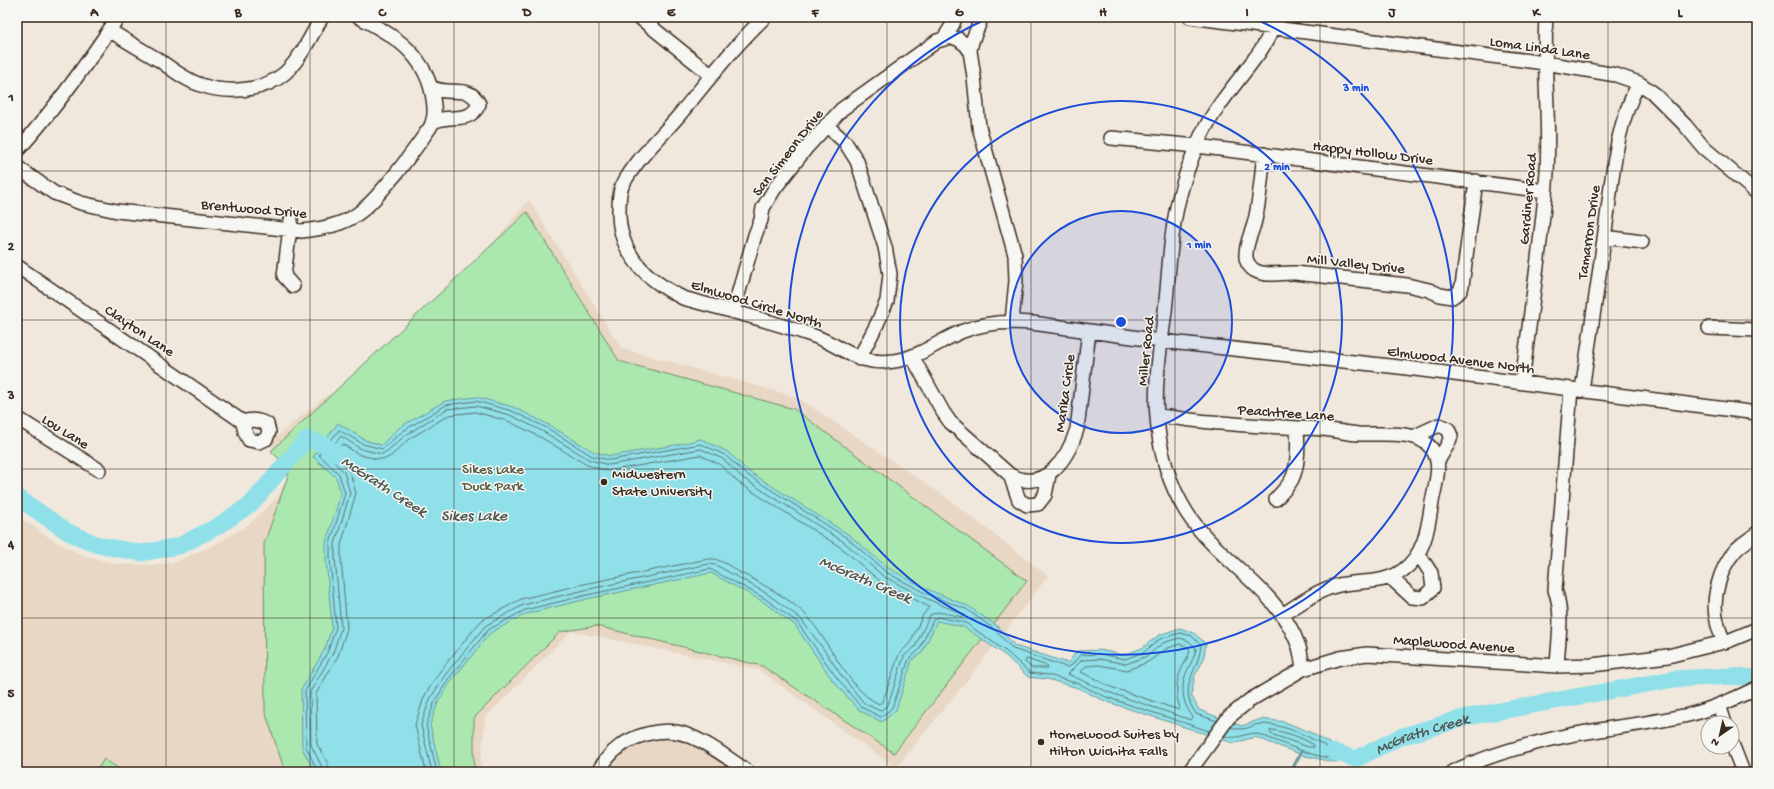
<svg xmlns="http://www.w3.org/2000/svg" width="1774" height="789" font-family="'Gochi Hand',sans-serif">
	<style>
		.built { fill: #e8d7c4 }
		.green { fill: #aae8af; stroke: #728966 }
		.water { fill: #8fe0e9; stroke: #6d9798 }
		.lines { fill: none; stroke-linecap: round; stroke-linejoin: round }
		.shore { stroke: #5d736f; stroke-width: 1 }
		.stream { stroke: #6d9798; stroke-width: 3 }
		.river { stroke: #8fe0e9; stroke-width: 17 }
		.minor-casing { stroke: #3b2a1e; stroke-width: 16 }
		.minor { stroke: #f6f6f2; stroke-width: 13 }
		.grid { fill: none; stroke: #3b2a1e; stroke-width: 1; stroke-opacity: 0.55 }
		.ring { fill: none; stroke: #1d4ed8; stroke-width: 2 }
		.poi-dot { fill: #3b2a1e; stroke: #f6f6f2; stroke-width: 1.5 }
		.labels { text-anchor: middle; stroke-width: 3; stroke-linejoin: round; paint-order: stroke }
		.street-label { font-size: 15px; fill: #3b2a1e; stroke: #f6f6f2 }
		.park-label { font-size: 15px; fill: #575a42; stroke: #f6f6f2 }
		.poi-label { font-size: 15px; fill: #3b2a1e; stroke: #f6f6f2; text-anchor: start }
		.water-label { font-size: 16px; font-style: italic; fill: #505851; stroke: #f6f6f2 }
		.centre { fill: #1d4ed8; stroke: #f6f6f2; stroke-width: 2 }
		.ring-label { font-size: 12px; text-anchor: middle; font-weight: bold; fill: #1d4ed8; stroke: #f6f6f2; stroke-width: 3; stroke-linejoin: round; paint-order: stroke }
		.neatline { fill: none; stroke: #3b2a1e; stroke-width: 1.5 }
		.grid-label { font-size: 13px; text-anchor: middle; font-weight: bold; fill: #3b2a1e }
	</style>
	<rect width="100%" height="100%" fill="#f0e8dd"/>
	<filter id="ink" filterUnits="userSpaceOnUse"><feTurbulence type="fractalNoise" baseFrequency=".025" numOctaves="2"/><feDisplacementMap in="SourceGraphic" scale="8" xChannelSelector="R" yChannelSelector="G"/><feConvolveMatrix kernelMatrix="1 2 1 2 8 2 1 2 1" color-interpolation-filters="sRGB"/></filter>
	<g filter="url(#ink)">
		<path class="built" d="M529 200 621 348 797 397 943 495 1048 576 965 683 896 768 759 670 571 631 485 718 480 772H17V516L56 542 85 556 117 564 153 565 175 562 212 546 247 526 278 497 290 470 271 451 274 439 327 395 334 394 356 407Z
			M663 739 676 740 705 751 737 772H608L621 755 636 746Z"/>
		<path class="green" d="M527 212 619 361 794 409 1027 581 894 753 762 666 596 626 560 632 474 718V772H285L265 711 264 544 290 470 271 451Z
			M104 759 124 772H96Z"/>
		<path class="water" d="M476 397 513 407 549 425 594 452 611 456 681 444 701 439 728 452 748 471 849 535 888 568 927 589 968 606 997 626 1015 646 1068 663 1077 651 1100 650 1124 655 1142 648 1159 635 1180 628 1194 633 1206 644 1203 661 1195 675 1191 695 1199 710 1242 726 1261 719 1285 722 1310 732 1356 759 1334 762 1305 756 1255 737 1233 743 1105 701 1078 688 1047 679 1028 677 1006 656 964 627 937 621 922 653 912 660 896 710 882 722 859 710 833 681 795 625 762 601 711 573 587 599 526 614 490 633 452 680 438 702 430 725 441 772H315L302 748 301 690 325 649 332 627 326 558V543L341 493 336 477 313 457 338 423 365 440 381 445 400 427 445 401Z"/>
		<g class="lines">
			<path class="shore" d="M1180 638 1189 641 1196 648C1195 657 1191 662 1187 671 1180 687 1182 703 1193 717L1191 720 1108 692 1068 674 1082 660 1099 659 1126 664 1147 656 1163 643Z
				M1180 644 1186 646 1190 650C1189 657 1185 661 1182 668 1176 680 1175 695 1180 708L1179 710 1111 687 1081 672 1086 666 1099 665 1127 670 1148 662 1166 649Z
				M1027 659 1047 666 1048 668H1032L1025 662Z
				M1272 730C1286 732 1301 737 1314 745V747H1308L1271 734 1270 731Z
				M1224 736C1239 741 1247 731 1257 734 1274 738 1326 765 1340 756L1339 754C1315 740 1292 726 1264 724 1250 723 1250 733 1231 727
				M318 772 306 747 305 691 328 651 336 627 330 558V544L345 493 339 474 319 455 339 430 363 444 382 449 403 431 446 405 476 401 512 411 547 428 592 456 610 460 701 444 725 455 746 474 847 538 886 572 925 593 966 609 994 629 1013 649 1066 667 1071 666 1080 655 1099 654 1125 659 1144 652 1160 639 1180 633 1192 636 1201 646C1198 673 1177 686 1196 714L1217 721
				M323 772 322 767 311 745 310 692 333 653 341 628 335 558V544L350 493 344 472 326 454 341 436 361 449 382 454 387 451 406 435 447 409 476 406 510 415 544 432 590 460 609 465 701 449 723 459 743 478 844 542 883 576 923 597 965 615 963 617 938 612 930 615 915 647 904 656 888 705 880 711 864 703 841 675 825 651 800 618 766 593 716 565 709 564 585 590 523 605 485 626 445 675 430 699 421 725 432 772
				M329 772 328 764 317 744 316 694 338 656 347 629 341 558V545L356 493 349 469 334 455 342 444 360 455 377 459H385L391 456 409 439 449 415 475 412 508 421 542 438 587 465 608 471 700 455 719 464 739 483 840 547 880 581 929 607 923 615 910 643 899 654 883 701 879 704C848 690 829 640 806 615 791 599 759 582 739 572 732 567 724 562 715 559H708L584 584 521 599 481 621 440 671 424 697 415 725 426 772
				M437 772 426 725 435 701 449 678 488 630 525 610 587 595 710 569 764 598 797 622 837 678 861 707 881 717 892 708 909 659 919 650 933 620 938 617 966 623 1008 653 1030 673 1048 675 1079 684 1106 697 1209 731"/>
			<path class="stream" d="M1291 772 1301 752"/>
			<g class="river">
				<path d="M17 497 68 532 98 545 141 553 179 546 218 526 251 504 307 439 322 444 341 456"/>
				<path id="s1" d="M1334 752 1356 759 1400 737 1467 717 1674 679 1731 676 1757 678"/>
			</g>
			<g class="minor-casing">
				<path id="minor" d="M639 17 711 75
					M765 17C734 46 708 80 681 113 662 136 636 159 622 186 619 193 619 203 619 210 618 254 647 280 683 298 726 310 772 321 814 336 844 347 858 366 894 361 919 358 940 340 963 331 986 322 1008 321 1032 323L1161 341 1399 367 1757 413
					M1190 17 1545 63 1616 75 1639 83 1652 92 1685 125 1704 148 1757 193
					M1279 17C1272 31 1265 46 1255 58 1236 84 1215 107 1201 136 1188 165 1177 199 1173 230 1169 257 1168 284 1165 311 1161 345 1154 382 1157 417 1159 450 1169 485 1187 513 1219 563 1279 589 1299 647 1301 654 1302 662 1303 669
					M109 30C126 41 142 50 159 60 172 69 185 80 201 85 227 94 263 92 285 73 301 58 311 36 322 17
					M944 38 953 24 955 17
					M970 51C971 38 979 29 981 17
					M431 87C448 97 470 83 479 104 469 126 449 112 432 123
					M826 125 845 142 857 161 885 247 890 274 887 301 877 324 859 359
					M1111 138 1197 146 1545 191
					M17 151C55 109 87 64 118 17
					M1264 154C1261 177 1260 203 1254 224 1251 235 1245 245 1246 257 1246 262 1251 269 1256 271 1268 277 1282 272 1295 273L1407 285 1429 290 1440 295 1452 297 1460 291 1462 286 1476 181
					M17 167 54 193 81 203 117 211 302 231C353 226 364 212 395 175 405 162 415 149 424 136 426 132 431 128 432 123 436 114 434 103 432 93 423 52 393 35 359 17
					M291 220 284 276 293 286
					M1605 237 1642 242
					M17 266 243 422 245 432 249 440 259 442 266 439 269 432 267 424C258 420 252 419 243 422
					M733 312 755 235 761 220 763 208 775 188 807 147 842 109 937 41 951 37 958 39 966 45 970 51 974 77 979 127 1015 255 1016 281 1012 321
					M1709 328 1757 330
					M912 356 943 412 950 422 1010 475C1045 494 1068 458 1077 429L1089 331
					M1522 383C1530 313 1542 242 1547 172 1550 120 1543 69 1546 17
					M1582 390C1590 335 1599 279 1606 224 1613 175 1615 127 1639 83
					M1157 416C1175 417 1192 421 1211 422 1248 426 1285 427 1322 429 1334 430 1346 433 1358 434 1377 435 1411 430 1426 443 1445 458 1436 481 1432 502 1428 528 1425 555 1402 571 1383 585 1356 580 1335 586 1316 591 1298 605 1282 615
					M17 418 99 470
					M1413 437 1439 425 1448 429 1451 436 1448 444 1438 461
					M1010 475 1019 500 1027 505 1038 504 1045 495 1049 475
					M1276 499C1281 493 1288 487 1292 479 1299 465 1298 444 1297 429
					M1390 577 1412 597 1423 598 1433 588 1431 573 1419 555
					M1724 642C1721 635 1718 628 1717 621 1711 599 1720 568 1735 551 1741 544 1750 539 1757 533
					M1557 666C1558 642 1564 613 1555 590L1571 389
					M1719 705 1725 723
					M1732 744 1743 772
					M598 772C602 765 607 758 613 752 631 735 663 726 687 735 709 743 729 759 748 772
					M1189 772 1229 717 1250 700 1303 669 1340 658 1367 654 1557 666 1592 665 1668 656 1728 641 1757 629
					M1452 772C1484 757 1518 747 1552 739 1598 728 1646 725 1692 714 1715 708 1736 698 1757 688"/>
			</g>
			<use href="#minor" class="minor"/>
		</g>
	</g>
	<path class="grid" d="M166 17V772M310 17V772M454 17V772M599 17V772M743 17V772M887 17V772M1031 17V772M1175 17V772M1320 17V772M1464 17V772M1608 17V772M17 171H1757M17 320H1757M17 469H1757M17 618H1757"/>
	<circle cx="1121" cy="322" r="111" fill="#1d4ed8" fill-opacity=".12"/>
	<g class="ring">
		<circle cx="1121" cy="322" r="111"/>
		<circle cx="1121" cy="322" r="221"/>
		<path d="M1253 18A332 332 0 1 1 989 18"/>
	</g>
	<g class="poi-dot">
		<circle cx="604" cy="482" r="4"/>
		<circle cx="1041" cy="742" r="4"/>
	</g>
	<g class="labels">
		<g class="street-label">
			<text transform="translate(1540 47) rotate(8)" y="5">Loma Linda Lane</text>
			<text transform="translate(787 152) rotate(-52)" y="5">San Simeon Drive</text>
			<text transform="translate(1373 152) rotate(7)" y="5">Happy Hollow Drive</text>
			<text transform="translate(1527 199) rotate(-85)" y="5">Gardiner Road</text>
			<text transform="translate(254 208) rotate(5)" y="5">Brentwood Drive</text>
			<text transform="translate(1588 232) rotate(-82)" y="5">Tamarron Drive</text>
			<text transform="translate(1356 263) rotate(6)" y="5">Mill Valley Drive</text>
			<text transform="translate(757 303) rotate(17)" y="5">Elmwood Circle North</text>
			<text transform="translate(140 330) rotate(34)" y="5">Clayton Lane</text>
			<text transform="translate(1145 351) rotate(-84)" y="5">Miller Road</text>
			<text transform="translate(1461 359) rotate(7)" y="5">Elmwood Avenue North</text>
			<text transform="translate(1064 393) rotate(-82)" y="5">Marika Circle</text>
			<text transform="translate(1286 412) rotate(4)" y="5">Peachtree Lane</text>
			<text transform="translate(66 431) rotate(32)" y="5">Lou Lane</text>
			<text transform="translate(1454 643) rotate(4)" y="5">Maplewood Avenue</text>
		</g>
		<g class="park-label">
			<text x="493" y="473">Sikes Lake<tspan x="493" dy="17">Duck Park</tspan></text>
		</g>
		<g class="poi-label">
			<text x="612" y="478">Midwestern<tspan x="612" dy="17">State University</tspan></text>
			<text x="1049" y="738">Homewood Suites by<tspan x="1049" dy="17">Hilton Wichita Falls</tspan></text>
		</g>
		<g class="water-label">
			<text transform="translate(385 485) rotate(33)" y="6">McGrath Creek</text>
			<text x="474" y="520">Sikes Lake</text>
			<text transform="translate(866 578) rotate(23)" y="6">McGrath Creek</text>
			<text dy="6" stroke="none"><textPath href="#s1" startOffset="94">McGrath Creek</textPath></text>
		</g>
	</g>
	<circle cx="1121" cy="322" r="6" class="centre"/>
	<g class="ring-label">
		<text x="1356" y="91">3 min</text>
		<text x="1277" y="170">2 min</text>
		<text x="1199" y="248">1 min</text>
	</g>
	<rect width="1774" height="789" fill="none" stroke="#f6f6f2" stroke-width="44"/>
	<g transform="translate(1720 735) rotate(214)"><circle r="19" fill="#f6f6f2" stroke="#aba49d"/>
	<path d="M0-3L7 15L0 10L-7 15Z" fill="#3b2a1e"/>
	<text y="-6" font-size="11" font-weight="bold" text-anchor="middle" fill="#3b2a1e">N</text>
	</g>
	<rect x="22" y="22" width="1730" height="745" class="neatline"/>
	<g class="grid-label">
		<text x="94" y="16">A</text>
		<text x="238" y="16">B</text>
		<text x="382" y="16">C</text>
		<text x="527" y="16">D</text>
		<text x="671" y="16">E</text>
		<text x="815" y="16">F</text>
		<text x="959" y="16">G</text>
		<text x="1103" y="16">H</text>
		<text x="1247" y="16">I</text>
		<text x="1392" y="16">J</text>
		<text x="1536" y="16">K</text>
		<text x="1680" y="16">L</text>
		<text x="11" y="101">1</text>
		<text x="11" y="250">2</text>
		<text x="11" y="399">3</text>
		<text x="11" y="548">4</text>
		<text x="11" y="697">5</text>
	</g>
</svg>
